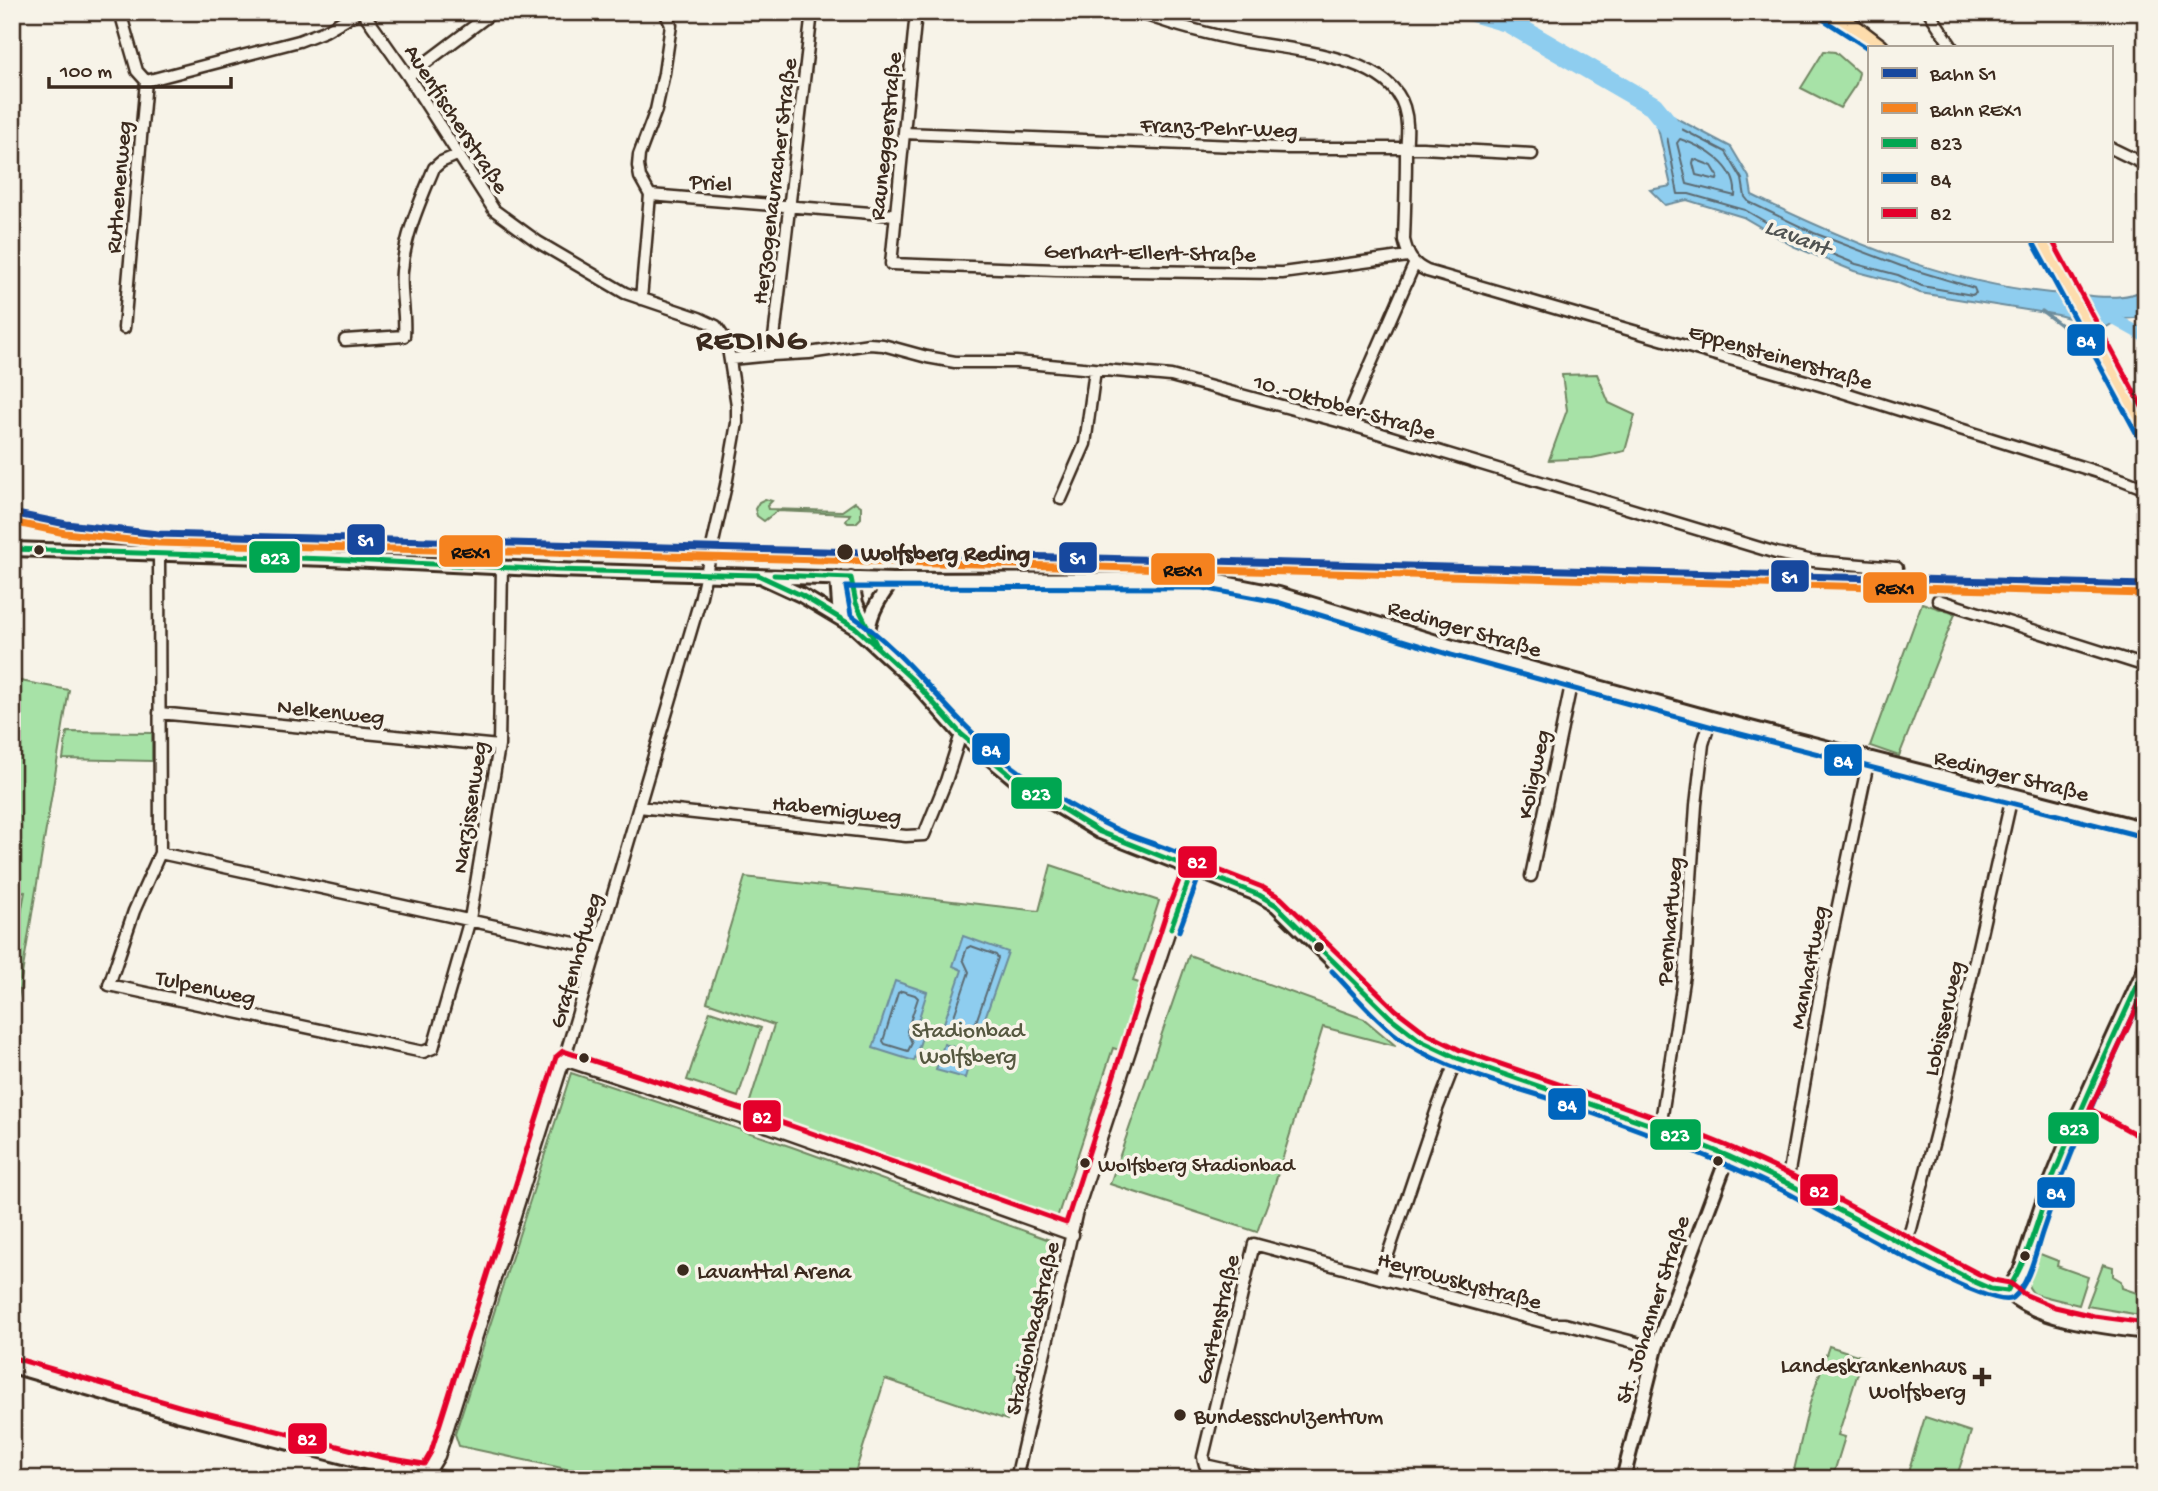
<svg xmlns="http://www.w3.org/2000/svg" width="2158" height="1491" font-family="'Gochi Hand',sans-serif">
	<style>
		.green { fill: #a7e2a7; stroke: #718662; stroke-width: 2 }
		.water { fill: #8ecdef; stroke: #6d8c9b; stroke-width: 2 }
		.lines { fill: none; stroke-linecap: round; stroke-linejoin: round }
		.shore { stroke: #5c6b72; stroke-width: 2 }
		.stream { stroke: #6d8c9b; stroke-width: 3.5 }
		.canal { stroke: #8ecdef; stroke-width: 12 }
		.river { stroke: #8ecdef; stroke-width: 21 }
		.street-casing { stroke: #3b2a1e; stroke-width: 15 }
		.secondary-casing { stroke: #3b2a1e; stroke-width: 18 }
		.primary-casing { stroke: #3b2a1e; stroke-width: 19 }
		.street { stroke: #f7f3e8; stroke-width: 10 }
		.secondary { stroke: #f7f3e8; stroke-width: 12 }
		.primary { stroke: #fddcac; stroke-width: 14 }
		.bus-1-casing { stroke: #f7f3e8; stroke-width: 10 }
		.bus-2-casing { stroke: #f7f3e8; stroke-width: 10 }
		.bus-3-casing { stroke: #f7f3e8; stroke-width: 10 }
		.bus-1 { stroke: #00a651; stroke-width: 5 }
		.bus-2 { stroke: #0065bd; stroke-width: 5 }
		.bus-3 { stroke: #e4002b; stroke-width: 5 }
		.rail-1-casing { stroke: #f7f3e8; stroke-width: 12 }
		.rail-2-casing { stroke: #f7f3e8; stroke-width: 12 }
		.rail-1 { stroke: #17489e; stroke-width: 7 }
		.rail-2 { stroke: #f5821f; stroke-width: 7 }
		.bus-dot { fill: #3b2a1e; stroke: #f7f3e8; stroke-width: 2.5 }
		.labels { text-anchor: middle; stroke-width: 7; stroke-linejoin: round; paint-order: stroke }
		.bus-label { font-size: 21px; fill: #3b2a1e; stroke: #f7f3e8; text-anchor: start }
		.street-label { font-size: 23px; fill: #3b2a1e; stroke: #f7f3e8 }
		.stop-label { font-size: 23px; font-weight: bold; fill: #3b2a1e; stroke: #f7f3e8; text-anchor: start }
		.park-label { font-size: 23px; fill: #565840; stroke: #f7f3e8 }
		.poi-label { font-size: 23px; fill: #3b2a1e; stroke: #f7f3e8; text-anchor: start }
		.water-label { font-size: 24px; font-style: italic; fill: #505352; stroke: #f7f3e8 }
		.district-label { font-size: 30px; font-weight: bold; letter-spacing: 2px; fill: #3b2a1e; stroke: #f7f3e8 }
		.line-badge { stroke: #f7f3e8; stroke-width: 2.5 }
		.badge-label { font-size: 19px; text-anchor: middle; font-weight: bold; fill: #fff }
		.pale-badge-label { font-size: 19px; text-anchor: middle; font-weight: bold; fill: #111 }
	</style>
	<rect width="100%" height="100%" fill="#f7f3e8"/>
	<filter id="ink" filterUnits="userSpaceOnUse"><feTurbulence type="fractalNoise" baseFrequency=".0143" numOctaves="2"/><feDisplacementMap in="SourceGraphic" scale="14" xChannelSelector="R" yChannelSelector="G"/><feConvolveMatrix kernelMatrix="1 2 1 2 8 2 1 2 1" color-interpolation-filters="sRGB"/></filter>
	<g filter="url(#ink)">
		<path class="green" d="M1824 51 1835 52 1859 73 1856 84 1840 108 1801 88Z
			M1597 374 1609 403 1635 415 1625 451 1592 458 1549 460 1567 410 1562 375Z
			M765 499 772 501 767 506 768 509 842 511 855 502 861 506V518L856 523H848L846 521 850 514 777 511 764 521 757 516 755 509 759 502Z
			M1922 603 1955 614 1899 756 1870 746Z
			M15 680 69 690 12 1035V961L25 892 12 888V695Z
			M67 732 152 733V761L63 759Z
			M1051 865 1159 901 1133 981 1145 985 1123 1051 1113 1048 1056 1221 747 1111 774 1025 707 1002 745 877 1039 911Z
			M1189 955 1364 1019 1396 1046 1323 1027 1275 1183 1257 1232 1110 1184Z
			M710 1011 761 1028 738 1097 687 1080Z
			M571 1073 792 1147 1055 1242 1030 1359 1020 1358 1007 1420 885 1379 853 1479H592L571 1470 459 1446 455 1434Z
			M2035 1252 2058 1261 2057 1266 2088 1277 2079 1305 2035 1294C2020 1284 2031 1267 2035 1252Z
			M2103 1264 2113 1267V1276L2121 1281 2122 1288 2146 1296V1316L2087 1306Z
			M1829 1346 1863 1357 1838 1435 1845 1437 1832 1479H1792L1809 1406Z
			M1925 1417 1971 1432 1956 1479H1906Z"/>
		<path class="water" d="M1653 106 1731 147 1749 177 1752 195C1854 245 1963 290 2078 295 2102 296 2123 301 2146 289V317L2120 319 2105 328 2058 315 1920 293 1896 282 1854 271 1793 246 1743 217 1687 200 1665 205 1650 190 1671 186Z
			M963 936 1008 952 978 1038 943 1026 962 970 953 966Z
			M895 981 927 992 914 1034 922 1037 914 1061 873 1048Z
			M944 1044 972 1053 965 1078 936 1070Z"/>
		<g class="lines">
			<path class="shore" d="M1668 122 1726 152 1742 179 1745 197 1749 202 1814 233 1901 266 1974 288 1976 293 1972 295 1922 286 1898 275 1856 264 1795 239 1745 210 1689 194H1678L1665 126Z
				M1680 139C1704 147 1738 166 1735 196L1687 184 1677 143Z
				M1694 159 1712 166 1718 176 1717 180 1696 175 1693 163Z
				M971 946 996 955 998 958 975 1025 971 1028 955 1022 953 1019 969 972 963 959 967 948Z
				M902 991 915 995 918 998 907 1031 912 1043 908 1051 885 1044 883 1041 898 993Z"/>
			<path class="stream" d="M2042 311 2062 326"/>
			<path class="canal" d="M2105 314 2146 337"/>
			<path class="river" d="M1474 12 1508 22 1653 106 1671 128"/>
			<g class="street-casing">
				<path id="street" d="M120 12 137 71 146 81 124 328
					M363 12 408 76 494 210 538 242 625 293 699 318 716 326 727 342 737 405V423L726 485 700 600 564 1060 439 1456 428 1474
					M916 12 891 264 1056 270 1282 273 1408 256
					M1139 12C1169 24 1200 32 1232 39 1277 49 1388 53 1404 107 1409 123 1407 137 1406 154 1406 183 1405 211 1404 240 1408 256 1412 264 1427 271L1823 386 2123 480 2146 489
					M1929 12 1952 47
					M408 76 493 12
					M146 81 299 41 325 31 358 12
					M904 133 1284 148H1422L1532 154
					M2111 148 2146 165
					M650 195 895 215
					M641 299 650 195 640 177 638 166 639 155 656 110 664 73 671 25 665 12
					M345 340 404 336C406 314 400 292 402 271 405 234 420 202 434 168L441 162 457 155
					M772 355 809 353 869 344 883 345 927 357 955 362H1016L1171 376 1345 423 1776 553 1813 561 1897 568
					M731 359 772 355 812 12
					M1345 423 1414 265
					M1061 499 1085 444 1095 370
					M159 553 160 853 134 911 109 985 423 1052 433 1048 470 919 499 746 502 566
					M1938 600 2146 666
					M159 713 499 746
					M639 807 906 836 924 835 946 781 961 734
					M160 853 597 948
					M1531 876 1572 680
					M564 1060 769 1127 1073 1235
					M1660 1128 1685 968 1696 805 1703 744 1711 718
					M1787 1183 1823 977 1869 758
					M1903 1246 1911 1229 1937 1129 2012 796
					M1380 1278 1437 1109 1457 1058
					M1016 1479 1076 1215 1176 911 1193 869
					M1267 1479 1205 1465 1203 1457 1254 1244 1525 1317 1551 1324H1565L1656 1348"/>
			</g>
			<g class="secondary-casing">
				<path id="secondary" d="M12 549 329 559 555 570 893 580 1204 579 1279 594 1453 647 1711 718 2146 829
					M764 578 801 595 856 628 914 681 961 734 1020 783 1100 832 1259 895 1276 905 1390 1017 1421 1041 1457 1058 1660 1128 1728 1156 1787 1183 1903 1246 1975 1282 1991 1289 2007 1291
					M837 578 839 605 843 620
					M851 578 856 603 872 637
					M868 631C871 610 881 596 893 580
					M2007 1291 2020 1272 2043 1202 2079 1113 2146 966
					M2007 1291C2034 1320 2107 1327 2146 1332
					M12 1366 180 1415 379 1466 445 1479
					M1623 1479 1656 1348 1728 1156"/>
			</g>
			<g class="primary-casing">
				<path id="primary" d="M1828 12 1856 28 1881 47
					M2042 240 2124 395 2146 432"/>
			</g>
			<use href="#street" class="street"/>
			<use href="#secondary" class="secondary"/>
			<use href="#primary" class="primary"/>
			<g class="bus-1-casing">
				<path id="bus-1" d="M12 549 329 559 555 570 758 575 801 595 856 628 914 681 961 734 1020 783 1100 832 1259 895 1276 905 1390 1017 1421 1041 1457 1058 1660 1128 1728 1156 1787 1183 1975 1282 1991 1289 2007 1291
					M774 575 851 578 856 603 878 648
					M1171 928 1193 869
					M2007 1291C2030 1257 2038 1215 2053 1177 2082 1106 2114 1036 2146 967"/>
			</g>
			<g class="bus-2-casing">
				<path id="bus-2" d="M1824 20 1869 49
					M2034 244 2138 436
					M1179 931 1201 871 1199 863C1176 850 1149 843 1125 833 1081 814 1039 787 1001 758 947 715 909 654 851 615L846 587 1203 588 1277 602 1451 655 1709 726 2144 837
					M1332 971C1356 996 1378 1024 1408 1044 1453 1073 1512 1086 1563 1103 1638 1129 1712 1156 1784 1191 1814 1206 1992 1314 2013 1298 2029 1285 2036 1251 2042 1233 2070 1148 2109 1068 2146 988"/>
			</g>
			<g class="bus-3-casing">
				<path id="bus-3" d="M2052 240 2146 414
					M2146 988 2090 1109 2146 1140
					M14 1358 182 1407 381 1457 424 1464 431 1452 556 1057 563 1051 772 1119 1066 1223 1168 908 1185 865 1193 860 1262 887 1281 898 1396 1010 1426 1033 1460 1050 1663 1120 1732 1148 1791 1175 1979 1274 1993 1280 2010 1283 2024 1294 2055 1307 2094 1316 2146 1323"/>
			</g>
			<use href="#bus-1" class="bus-1"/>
			<use href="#bus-2" class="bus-2"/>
			<use href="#bus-3" class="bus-3"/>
			<g class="rail-1-casing">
				<path id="rail-1" d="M12 513 66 524 158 534 2146 585"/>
			</g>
			<g class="rail-2-casing">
				<path id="rail-2" d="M12 522 65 533 158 543 2146 594"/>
			</g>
			<use href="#rail-1" class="rail-1"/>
			<use href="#rail-2" class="rail-2"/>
		</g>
	</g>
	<g class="bus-dot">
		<circle cx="39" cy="550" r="6"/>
		<circle cx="845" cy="552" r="9"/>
		<circle cx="1319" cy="947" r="6"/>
		<circle cx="584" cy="1058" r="6"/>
		<circle cx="1718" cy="1161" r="6"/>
		<circle cx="1085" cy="1163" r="6"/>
		<circle cx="2025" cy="1256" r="6"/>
		<circle cx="683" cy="1270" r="7"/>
		<path d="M1978.5 1366.5h7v7h7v7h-7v7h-7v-7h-7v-7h7z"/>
		<circle cx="1180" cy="1415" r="7"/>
	</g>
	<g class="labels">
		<g class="bus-label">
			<text x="1098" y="1171">Wolfsberg Stadionbad</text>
		</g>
		<g class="street-label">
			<text transform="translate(458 118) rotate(57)" y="8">Auenfischerstraße</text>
			<text transform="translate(1219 126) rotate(2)" y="8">Franz-Pehr-Weg</text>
			<text transform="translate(884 136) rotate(-84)" y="8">Rauneggerstraße</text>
			<text transform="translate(711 181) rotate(5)" y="8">Priel</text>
			<text transform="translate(773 181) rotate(-83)" y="8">Herzogenauracher Straße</text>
			<text transform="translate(117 187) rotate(-85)" y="8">Ruthenenweg</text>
			<text transform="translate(1150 251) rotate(1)" y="8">Gerhart-Ellert-Straße</text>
			<text transform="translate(1781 355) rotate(16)" y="8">Eppensteinerstraße</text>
			<text transform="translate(1345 405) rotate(16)" y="8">10.-Oktober-Straße</text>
			<text transform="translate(1465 627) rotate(16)" y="8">Redinger Straße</text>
			<text transform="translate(331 710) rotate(6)" y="8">Nelkenweg</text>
			<text transform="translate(1532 774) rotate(-78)" y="8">Koligweg</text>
			<text transform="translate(2012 774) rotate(14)" y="8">Redinger Straße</text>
			<text transform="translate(468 807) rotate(-81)" y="8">Narzissenweg</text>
			<text transform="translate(837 808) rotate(6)" y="8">Habernigweg</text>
			<text transform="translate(1668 921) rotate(-85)" y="8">Pernhartweg</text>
			<text transform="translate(574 960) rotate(-74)" y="8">Grafenhofweg</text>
			<text transform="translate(1807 967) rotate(-79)" y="8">Manhartweg</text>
			<text transform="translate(206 986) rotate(12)" y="8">Tulpenweg</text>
			<text transform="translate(1942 1018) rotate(-77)" y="8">Lobisserweg</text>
			<text transform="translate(1460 1279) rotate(15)" y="8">Heyrowskystraße</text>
			<text transform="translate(1651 1309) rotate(-72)" y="8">St. Johanner Straße</text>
			<text transform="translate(1216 1319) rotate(-77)" y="8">Gartenstraße</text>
			<text transform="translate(1031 1328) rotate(-77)" y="8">Stadionbadstraße</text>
		</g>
		<g class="stop-label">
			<text x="861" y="560">Wolfsberg Reding</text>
		</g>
		<g class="park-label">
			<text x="968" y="1037">Stadionbad<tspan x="968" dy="26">Wolfsberg</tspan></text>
		</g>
		<g class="poi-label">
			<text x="697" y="1278">Lavanttal Arena</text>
			<text x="1966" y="1372" text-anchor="end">Landeskrankenhaus<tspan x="1966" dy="26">Wolfsberg</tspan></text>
			<text x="1194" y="1423">Bundesschulzentrum</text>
		</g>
		<g class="water-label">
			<text transform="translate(1798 236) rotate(21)" y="8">Lavant</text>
		</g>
		<g class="district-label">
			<text x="752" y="349">REDING</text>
		</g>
	</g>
	<g class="line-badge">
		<rect x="2066" y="323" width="40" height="34" rx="7" fill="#0065bd"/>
		<rect x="346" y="523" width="40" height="33" rx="7" fill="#17489e"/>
		<rect x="438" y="534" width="66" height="34" rx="7" fill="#f5821f"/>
		<rect x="248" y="540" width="53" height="34" rx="7" fill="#00a651"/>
		<rect x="1058" y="541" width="40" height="33" rx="7" fill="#17489e"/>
		<rect x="1150" y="552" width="66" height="34" rx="7" fill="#f5821f"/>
		<rect x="1770" y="559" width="40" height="34" rx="7" fill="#17489e"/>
		<rect x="1862" y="571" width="66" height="33" rx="7" fill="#f5821f"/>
		<rect x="971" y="732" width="40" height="34" rx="7" fill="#0065bd"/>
		<rect x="1823" y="743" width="40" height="34" rx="7" fill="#0065bd"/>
		<rect x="1010" y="776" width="53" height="34" rx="7" fill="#00a651"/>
		<rect x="1177" y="845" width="41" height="34" rx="7" fill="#e4002b"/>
		<rect x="1547" y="1087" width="40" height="34" rx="7" fill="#0065bd"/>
		<rect x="742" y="1099" width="40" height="34" rx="7" fill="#e4002b"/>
		<rect x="2047" y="1111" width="53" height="34" rx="7" fill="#00a651"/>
		<rect x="1649" y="1118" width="53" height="33" rx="7" fill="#00a651"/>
		<rect x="1799" y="1173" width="40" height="34" rx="7" fill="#e4002b"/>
		<rect x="2036" y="1176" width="40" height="33" rx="7" fill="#0065bd"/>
		<rect x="287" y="1422" width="41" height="33" rx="7" fill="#e4002b"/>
	</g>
	<g class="badge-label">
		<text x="2086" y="347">84</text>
		<text x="366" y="546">S1</text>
		<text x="275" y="564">823</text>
		<text x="1078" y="564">S1</text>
		<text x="1790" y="583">S1</text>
		<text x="991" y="756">84</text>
		<text x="1843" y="767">84</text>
		<text x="1036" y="800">823</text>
		<text x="1197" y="868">82</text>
		<text x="1567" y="1111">84</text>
		<text x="762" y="1123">82</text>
		<text x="2074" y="1135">823</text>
		<text x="1675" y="1141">823</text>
		<text x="1819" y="1197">82</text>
		<text x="2056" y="1199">84</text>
		<text x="307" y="1445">82</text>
	</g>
	<g class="pale-badge-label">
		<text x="471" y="558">REX1</text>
		<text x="1183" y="576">REX1</text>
		<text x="1895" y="594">REX1</text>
	</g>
	<rect width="2158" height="1491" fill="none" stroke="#f7f3e8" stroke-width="42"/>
	<rect x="21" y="21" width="2116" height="1449" fill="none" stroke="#3b2a1e" stroke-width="2.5" filter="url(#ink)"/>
	<rect x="1868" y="46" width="245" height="196" fill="#f7f3e8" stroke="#aca397" stroke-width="2"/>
	<rect x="1882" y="68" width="35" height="10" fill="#17489e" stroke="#aca397" stroke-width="2"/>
	<text x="1930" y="80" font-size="21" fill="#3b2a1e">Bahn S1</text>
	<rect x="1882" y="103" width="35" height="10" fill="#f5821f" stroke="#aca397" stroke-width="2"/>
	<text x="1930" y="116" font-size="21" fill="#3b2a1e">Bahn REX1</text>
	<rect x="1882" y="138" width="35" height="10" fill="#00a651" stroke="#aca397" stroke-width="2"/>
	<text x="1930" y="150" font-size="21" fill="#3b2a1e">823</text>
	<rect x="1882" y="173" width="35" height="10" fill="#0065bd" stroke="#aca397" stroke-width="2"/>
	<text x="1930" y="186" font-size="21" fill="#3b2a1e">84</text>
	<rect x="1882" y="208" width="35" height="10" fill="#e4002b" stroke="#aca397" stroke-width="2"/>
	<text x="1930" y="220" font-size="21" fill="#3b2a1e">82</text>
	<path d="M49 77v10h182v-10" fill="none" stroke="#3b2a1e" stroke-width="3.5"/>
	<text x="60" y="77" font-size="21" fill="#3b2a1e" stroke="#f7f3e8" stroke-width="5" paint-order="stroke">100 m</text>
</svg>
